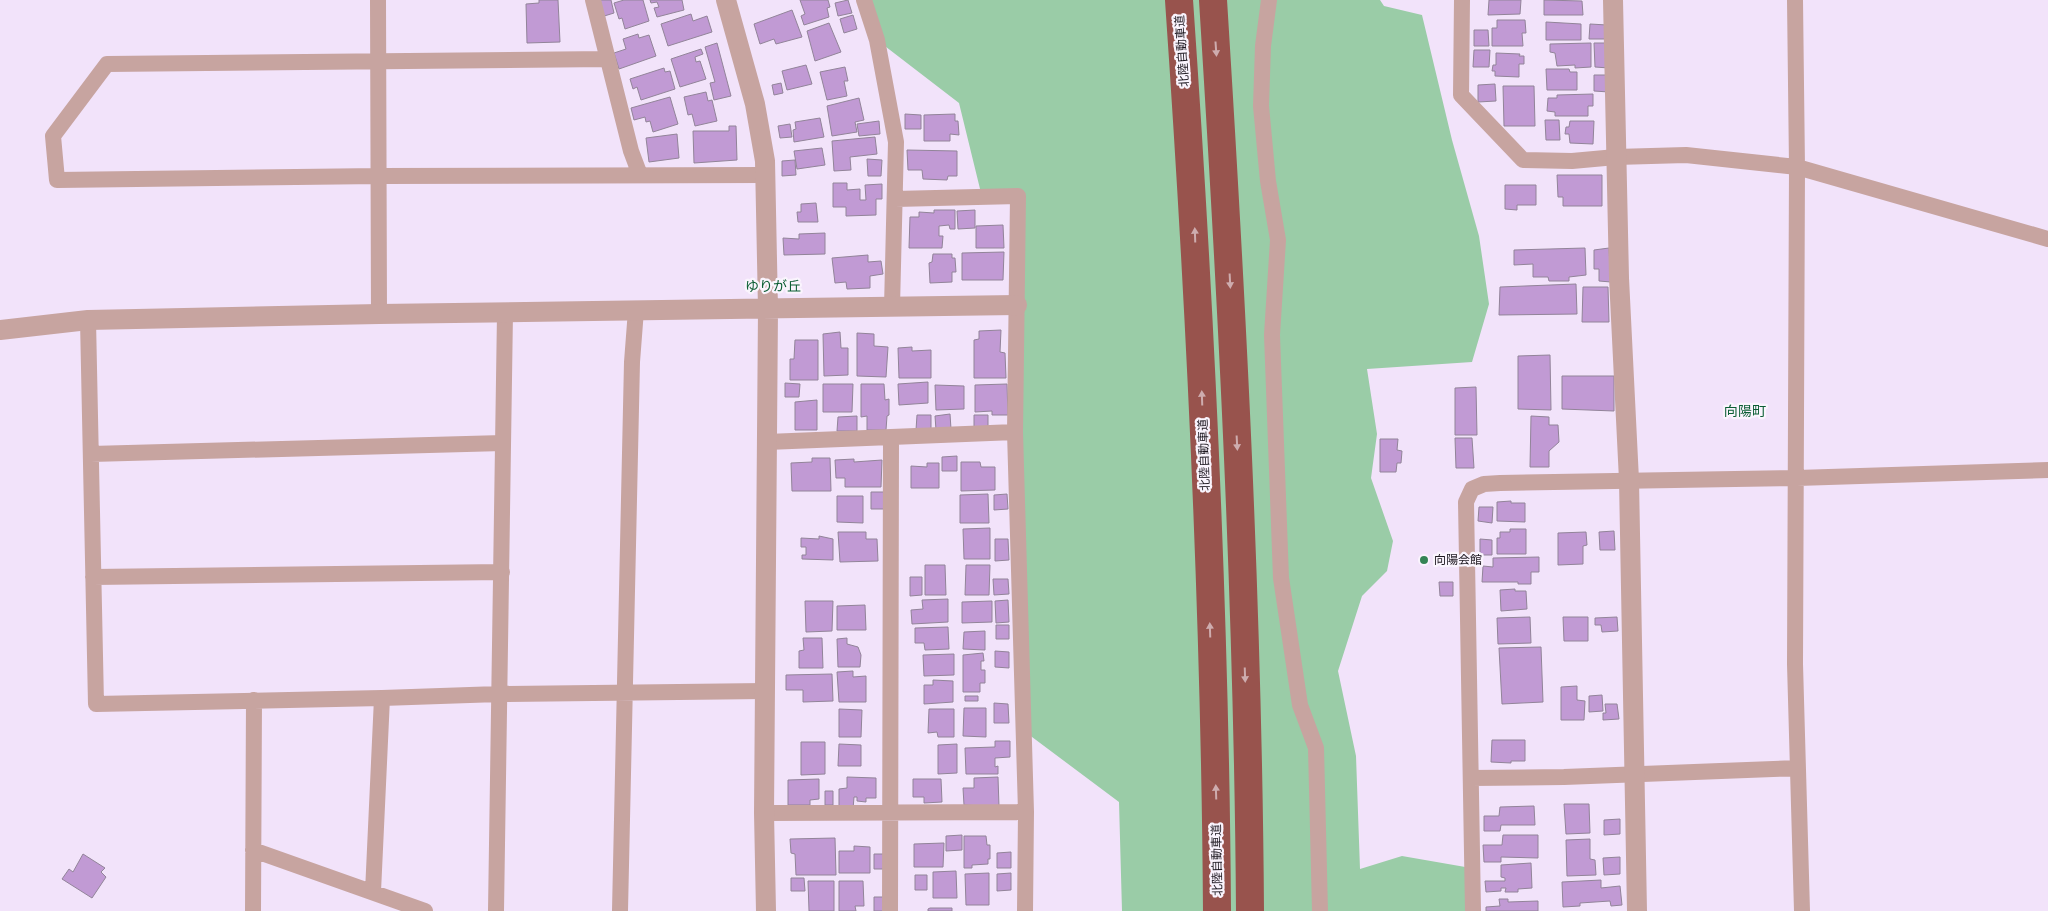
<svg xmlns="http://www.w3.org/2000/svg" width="2048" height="911" font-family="Raleway,'Noto Sans JP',sans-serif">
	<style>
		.green { fill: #9acca7 }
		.building { fill: #c19ad4; stroke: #928499 }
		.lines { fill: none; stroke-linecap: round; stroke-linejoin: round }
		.minor { stroke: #c7a4a0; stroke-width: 16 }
		.tertiary { stroke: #c7a4a0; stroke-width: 20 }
		.motorway { stroke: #98534d; stroke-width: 28 }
		.oneway { fill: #ceacae }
		.poi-dot { fill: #348455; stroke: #faf4fd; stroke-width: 2 }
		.labels { text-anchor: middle; stroke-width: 4.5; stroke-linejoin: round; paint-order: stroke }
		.street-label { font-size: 12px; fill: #1d1820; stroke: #faf4fd }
		.poi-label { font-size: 12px; fill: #1d1820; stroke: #faf4fd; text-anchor: start }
		.neighbourhood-label { font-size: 14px; fill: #0b5d33; stroke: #faf4fd }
	</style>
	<rect width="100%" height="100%" fill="#f2e3fa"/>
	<path class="green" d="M864 0H1380L1384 6 1422 15 1452 140 1479 236 1489 304 1472 362 1367 369 1377 434 1371 478 1393 541 1387 571 1362 596 1338 671 1356 756 1360 869 1402 856 1471 868 1473 911H1122L1119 802 1024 731 1018 196 982 197 959 103 877 40Z"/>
	<path class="building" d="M539 0H558L560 42 527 43 526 4 539 3Z
		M597 0H611L614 13 601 17Z
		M624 0H643L649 21 625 29 622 18 619 19 614 3Z
		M650 0H682L684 10 657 17 654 8 659 7 657 2 651 3Z
		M800 0H828L830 7 827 8 829 17 804 25 801 16 805 14Z
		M848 0 852 13 838 16 835 3Z
		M1489 0H1521L1520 14 1488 15Z
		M1544 0 1582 1 1583 15H1544Z
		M792 10 802 37 776 44 774 39 760 44 754 24Z
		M691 14 693 21 707 16 712 32 668 46 661 24Z
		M853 15 857 29 844 33 840 19Z
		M1497 20H1525L1526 33H1522L1523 46H1492V28H1497Z
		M1546 22 1581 24V40H1546Z
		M829 23 841 52 815 61 807 31Z
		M1590 24 1607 25V39H1589Z
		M1474 30H1488L1489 46H1474Z
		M638 34 639 38 649 35 656 56 619 69 614 53 626 49 623 39Z
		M717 43 731 96 714 100 710 83 715 82 705 47Z
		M1591 43V67L1575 68V65L1557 66 1555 53 1550 52V44Z
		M1594 43H1608L1609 68 1595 67Z
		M701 49 703 54 695 57 696 62 700 61 706 79 680 87 671 59Z
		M1474 50H1490L1489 67H1473Z
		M1496 53 1520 54 1519 56H1524V64H1519V77L1495 76V71H1492L1493 65H1496Z
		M806 65 812 84 787 90 782 71Z
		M845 67 848 81H844L847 96 827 100 820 72Z
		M664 68 665 72 670 71 675 89 641 100 637 87 633 89 630 79Z
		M1546 69H1569L1570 72H1577V90H1547Z
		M1594 75H1609V92L1594 91Z
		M781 83 783 93 774 95 772 85Z
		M1495 84 1496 101 1478 102V85Z
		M1503 86H1534L1535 126H1504Z
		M706 92 708 101 712 100 717 121 695 126 692 114 688 115 684 97Z
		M1593 94V106H1588V116H1555V112L1547 111 1548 98H1557V95Z
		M670 97 678 124 653 132 650 121 646 122 645 117 634 120 631 108Z
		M859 98 864 120 855 122 857 132 832 136 827 106Z
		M905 114 921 115V129H905Z
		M955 114V121H958L959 135 950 134V141H924V115Z
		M820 118 824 137 794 142 793 130 796 129 795 122Z
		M1545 120H1559L1560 140H1546Z
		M879 121 880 134 859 136 857 124Z
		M1570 121H1594L1593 144 1570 143 1569 134H1565L1566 127H1569Z
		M790 124 792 137 780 138 778 126Z
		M729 126H736L737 160 694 163 693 131H729Z
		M677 134 679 158 649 162 646 138Z
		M875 137 877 154 850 157 851 170 834 171 832 141Z
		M822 148 825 165 797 169 794 151Z
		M907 150 957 151V176H948L947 180 923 179 922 170H908Z
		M867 159 882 160 881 176H868Z
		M795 160 796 175 782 176V161Z
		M1557 175H1602V206H1563V197H1558Z
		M833 183H847V190L860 189V200H866L865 185 882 184V199H876V215L846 216V207H833Z
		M1505 185H1536V205H1517V210L1505 209Z
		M816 203 818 222H798L797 212H801V204Z
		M934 210H955V229H950L949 225 939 226V236H943L942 248H909L910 217H919V212L934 213Z
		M975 210V228L958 229 957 211Z
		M1003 225 1004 248H976V226Z
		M825 233V254L784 255 783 238 799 239V234Z
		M1585 248 1586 275 1569 277V281H1549L1548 277H1533V264L1514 265V250Z
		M1609 248 1611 282 1599 281V269H1594V250Z
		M1004 252 1003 280H962V253Z
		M933 254H952V258H955L956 272H952V282L930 283 929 263 932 262Z
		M868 255V262L881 261 883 274 870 276V288L847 289 846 282 835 283 832 258Z
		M1576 284 1577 314 1499 315 1500 287Z
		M1583 287H1608L1609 322H1582Z
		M1001 330 1000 352 1005 353 1006 378H974V340L979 339V331Z
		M840 332 841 348H848V375L824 376 823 334Z
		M857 333 874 334V346L888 347 886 377 857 376Z
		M795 340H818V380H790V359H794Z
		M912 347V351L931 350V378H899L898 348Z
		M1550 355 1551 410 1518 409V356Z
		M1562 376H1614V411L1562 409Z
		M928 382V403L899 405 898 384Z
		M785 383 800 384 799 397H785Z
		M823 384H853L852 412H823Z
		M861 384H884L885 400 889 399V415L887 416 886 430H867V416L861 417Z
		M1007 384 1008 415H992V411L975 412V385Z
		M935 385 964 386V409L936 410Z
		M1476 387 1477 435H1455V388Z
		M817 400V430H795V402Z
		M950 414 951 429 936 430 935 416Z
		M917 415H931V430H916Z
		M974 415H988V429L974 430Z
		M857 416V431H837L838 417Z
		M1531 416 1549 417V425H1558L1559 442 1549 451V467H1530Z
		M1455 438H1472L1474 468H1456Z
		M1380 439H1398L1397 450 1402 451 1401 463H1397L1396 472H1380Z
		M957 456V471H942V457Z
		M812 458H830L831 491H792L791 463 812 462Z
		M854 459V462L882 460 881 487H845V478H836L835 460Z
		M961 462H980L981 467H995V490L961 491Z
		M927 463H939V488H911V466L927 467Z
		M871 492H884V509H871Z
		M988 494 989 523H960V495Z
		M1007 494 1008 509 994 510V495Z
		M837 496H863V523L837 522Z
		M1511 501V503H1525V522L1497 521V502Z
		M1479 507H1493L1492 523 1478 521Z
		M990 528V559H964L963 529Z
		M1510 529H1526V554H1497V538H1500V532H1510Z
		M1614 531 1615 550H1600L1599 532Z
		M838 532H866V539H877L878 561 840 562Z
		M1586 532 1587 545 1583 546V564L1558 565V533Z
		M819 536 833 539V560L802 559V555H806V547H801V538L819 539Z
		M995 539H1008L1009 560 995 561Z
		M1480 539 1492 540V555H1480Z
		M1539 557V572H1531V584H1518V582H1482L1483 566 1493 567V558Z
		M925 565H945L946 595H925Z
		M966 565H990L989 595H965Z
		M910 577H922V595L910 596Z
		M993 579H1008L1009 594 994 595Z
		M1439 582H1453V596H1440Z
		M1515 589V591H1526L1527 609 1501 611 1500 590Z
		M948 599V622L912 624 911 610 923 609 922 600Z
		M1008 600 1009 622 996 623 995 601Z
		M805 601H833L832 631 806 632Z
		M992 601V622L962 623V602Z
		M865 605 866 630H837V606Z
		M1530 617 1531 643 1498 644 1497 618Z
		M1563 617H1588V641H1564Z
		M1617 617 1618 631 1602 632 1601 625H1595V618Z
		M996 625H1009V639H996Z
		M948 627 949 649 925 650 924 643H915V628Z
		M985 631V650L963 649 964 632Z
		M803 638H822L823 668H799V651L804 650Z
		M847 638V644L858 647 861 655 860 667H838L837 639Z
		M1541 647 1543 702 1502 704 1499 648Z
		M995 651 1009 652V668L995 667Z
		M983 653 984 661H981V670H985V683H980V692H963V655Z
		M954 654V675L924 676 923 655Z
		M853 671V677L866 676V702H839L837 672Z
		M832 674 833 701 803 702V690H786V675Z
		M933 680 953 681V702L924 704V685H933Z
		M1577 686V700L1585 701 1584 720H1561V687Z
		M1602 695 1603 711 1589 712V696Z
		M965 696H978V701H965Z
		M994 703 1008 704 1009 723H994Z
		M1605 704H1617L1619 719 1603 720V713H1606Z
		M964 708H986V737L963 736Z
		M839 709 862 710 861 737H839Z
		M929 709H954V737H938L937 732 928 733Z
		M1492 740H1525V761H1511V763L1491 762Z
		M995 741H1010V757L995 758V767L998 766V774H966L965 748 995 747Z
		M801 742H825V774L801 775Z
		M839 744 861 745V766H838Z
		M957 744V773L938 774V745Z
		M847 777 876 778V798H866V802L857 801V797H854L853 809 839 808V789L847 788Z
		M998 777 999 807 964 805 963 788H974V778Z
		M819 779V799L810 800V805H788V780Z
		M913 779H941L942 802 924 803V797H913Z
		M825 791H833V805H825Z
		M1564 804H1589L1590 833 1566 834Z
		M1534 806 1535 825H1501L1500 831H1484V816H1499L1500 807Z
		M1620 819V834L1604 835V820Z
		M962 835V850L946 851V836Z
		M1503 835H1538V858L1501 857V862H1484L1483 845H1502Z
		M964 836H986L987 845H990V859H988V864L972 865V868H964Z
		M835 838 836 875H796L795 854 791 853 790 839Z
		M1590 839V859L1595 860 1596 875 1567 876 1566 840Z
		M944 843 943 867H914V844Z
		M854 846 870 847V873H839V851H854Z
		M1011 852V868H997V853Z
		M83 854 105 868 101 872 106 877 92 898 62 879 69 869 73 872Z
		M874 854H887V869H874Z
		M1620 857V874L1604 875 1603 858Z
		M1531 863 1532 888 1518 889V892H1505L1506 888H1501V891L1486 892 1485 881H1505V878L1501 877V865Z
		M956 871 957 898H933V872Z
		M989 873V905H966L965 874Z
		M1011 873V890L997 891V874Z
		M915 875H927V890H915Z
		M791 878H804L805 891H791Z
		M1601 880V888L1620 886 1622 905 1611 906 1610 901 1580 903V906L1563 907 1562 882Z
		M808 881H834V911H809Z
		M839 881H863L864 906H855L856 911H839Z
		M874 897H886V911H874Z
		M1499 899H1508V902L1538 901V911H1486V907L1500 906Z
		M930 908H952V911H928V909Z"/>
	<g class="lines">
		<path class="minor" d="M378 0 379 314
			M593 0 631 151 640 175
			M864 0 877 40 896 142 892 307
			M1269 0 1263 46 1261 106 1268 181 1278 240 1272 335 1281 578 1300 705 1316 748 1320 911
			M1462 0 1461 95 1523 160 1572 161 1616 157 1686 155 1797 167 2048 239
			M1795 0 1797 167 1795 664 1802 911
			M608 59 107 64 53 136 57 180 379 176 764 175
			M895 199 1018 196 1015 432 1026 812 1025 911
			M88 320 96 704 382 698 499 694 764 691
			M767 442 1015 432
			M91 454 503 443
			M93 577 502 572
			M1471 778 1564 777 1798 768
			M764 813 1026 812
			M253 850 425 911
			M373 892 382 698
			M253 911 254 700
			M496 911 505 313
			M620 911 632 362 636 310
			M890 911 891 438
			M1473 911 1466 502 1472 489 1484 484 1500 483 1797 478 2048 470"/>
		<path class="tertiary" d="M726 0 755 104 765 161 768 309 764 813 766 911
			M1613 0 1619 278 1629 480 1637 911
			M0 330 88 320 379 314 1017 305"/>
		<path class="motorway" d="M1179 0C1200 303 1215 607 1217 911
			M1213 0C1232 303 1248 607 1250 911"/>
	</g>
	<defs><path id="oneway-solid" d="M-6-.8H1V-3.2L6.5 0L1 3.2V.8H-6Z" transform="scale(1.25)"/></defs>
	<g class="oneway">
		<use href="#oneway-solid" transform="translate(1216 49) rotate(86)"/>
		<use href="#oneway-solid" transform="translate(1195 235) rotate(-92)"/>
		<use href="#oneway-solid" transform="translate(1230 281) rotate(87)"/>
		<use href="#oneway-solid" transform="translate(1202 398) rotate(-92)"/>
		<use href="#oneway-solid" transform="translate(1237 443) rotate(87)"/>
		<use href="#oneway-solid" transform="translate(1210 630) rotate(-92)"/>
		<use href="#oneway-solid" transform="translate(1245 675) rotate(88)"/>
		<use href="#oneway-solid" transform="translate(1216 792) rotate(-92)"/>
	</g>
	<circle class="poi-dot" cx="1424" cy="560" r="5"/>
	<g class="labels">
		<g class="street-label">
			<text transform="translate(1182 51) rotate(-94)" y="4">北陸自動車道</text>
			<text transform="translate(1204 455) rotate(-92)" y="4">北陸自動車道</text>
			<text transform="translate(1217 860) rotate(-91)" y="4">北陸自動車道</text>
		</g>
		<g class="poi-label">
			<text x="1434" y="564">向陽会館</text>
		</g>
		<g class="neighbourhood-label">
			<text x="773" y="291">ゆりが丘</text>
			<text x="1745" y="416">向陽町</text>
		</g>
	</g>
</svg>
